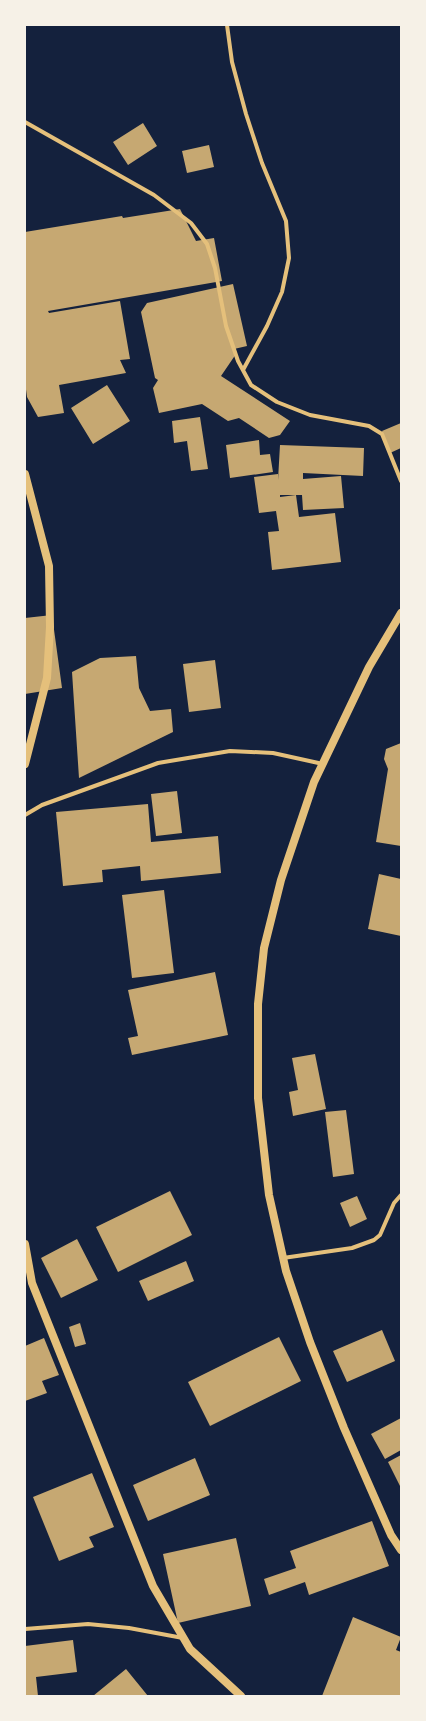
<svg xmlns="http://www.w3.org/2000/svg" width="426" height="1721" font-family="'Exo 2',sans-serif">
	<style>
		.building { fill: #c6a872 }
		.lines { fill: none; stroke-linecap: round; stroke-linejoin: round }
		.minor { stroke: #e5c07b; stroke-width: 4 }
		.secondary { stroke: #e5c07b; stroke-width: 8 }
	</style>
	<rect width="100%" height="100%" fill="#14213d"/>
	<path class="building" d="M143 123 157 146 128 165 113 142Z
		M209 145 214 167 187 173 182 151Z
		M180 209 196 241 214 238 222 281 48 311 49 313 120 301 130 359 120 360 126 373 59 385 64 413 38 417 27 397 25 382V232L122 216 123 218Z
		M233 284 247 346 234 349 236 354 221 376 290 421 280 435 269 438 239 418 228 421 202 404 159 413 153 388 158 380 155 378 141 312 147 303Z
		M107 385 130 421 93 444 71 408Z
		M200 417 208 469 191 471 187 441 174 443 172 421Z
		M401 423V448L390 453 382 431Z
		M259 440 260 455 270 454 273 472 230 478 226 445Z
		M280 445 364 448 363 476 303 473V479L341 476 344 508 303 510 302 495H280V497L296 495 299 517 335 513 341 562 272 570 268 532 279 531 276 511 259 513 254 477 278 474V480Z
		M52 615 62 688 25 694V618Z
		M136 656 139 688 150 711 171 709 173 732 79 778 72 672 100 658Z
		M215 660 221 708 189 712 183 664Z
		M401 743V846L376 842 388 769 384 759 386 749Z
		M177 791 182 833 156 836 151 794Z
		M148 804 151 842 218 836 221 873 141 881 140 866 102 870 103 882 63 886 56 812Z
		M379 874 401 879V936L368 929Z
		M164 890 174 973 132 978 122 895Z
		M215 972 228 1035 132 1055 128 1038 138 1036 128 990Z
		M315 1054 326 1109 293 1116 289 1092 298 1090 292 1058Z
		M346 1110 354 1174 333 1177 325 1112Z
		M170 1191 192 1235 118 1272 96 1227Z
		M357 1196 367 1219 350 1227 340 1203Z
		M77 1239 98 1280 61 1298 41 1258Z
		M186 1261 194 1281 148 1301 139 1281Z
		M80 1323 86 1344 75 1347 69 1327Z
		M382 1330 395 1361 347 1382 333 1351Z
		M279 1337 301 1381 210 1426 188 1382Z
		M44 1338 59 1375 42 1381 47 1393 25 1401V1346Z
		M401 1418V1450L385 1459 371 1434Z
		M401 1455V1488L388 1462Z
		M195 1458 210 1495 148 1521 133 1485Z
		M92 1473 114 1527 89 1537 94 1547 59 1561 33 1497Z
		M372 1521 389 1566 309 1595 305 1582 269 1595 264 1579 296 1568 290 1551Z
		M236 1538 251 1606 178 1623 163 1554Z
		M353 1617 401 1637 396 1650 401 1652V1696H322Z
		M73 1640 77 1672 36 1677 38 1696H25V1646Z
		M126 1669 148 1696H93Z"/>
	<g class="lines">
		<path class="minor" d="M227 25 232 62 246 114 262 163 286 221 289 258 282 292 267 326 243 370
			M25 122 154 195 191 223 207 244 215 268 226 326 238 361 251 385 277 402 310 415 369 426 382 434 401 481
			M25 815 42 805 158 763 230 751 273 753 323 764
			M283 1258 352 1248 374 1240 380 1235 394 1203 401 1195
			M25 1629 88 1624 129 1628 183 1638"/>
		<path class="secondary" d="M25 474 49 566 50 627 47 678 25 764
			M401 613 369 667 314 782 281 880 264 948 258 1004V1098L269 1195 286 1271 310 1342 344 1428 391 1535 401 1550
			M25 1244 32 1283 153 1586 190 1649 241 1696"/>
	</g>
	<rect width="426" height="1721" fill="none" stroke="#f6f1e7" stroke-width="52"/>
</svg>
